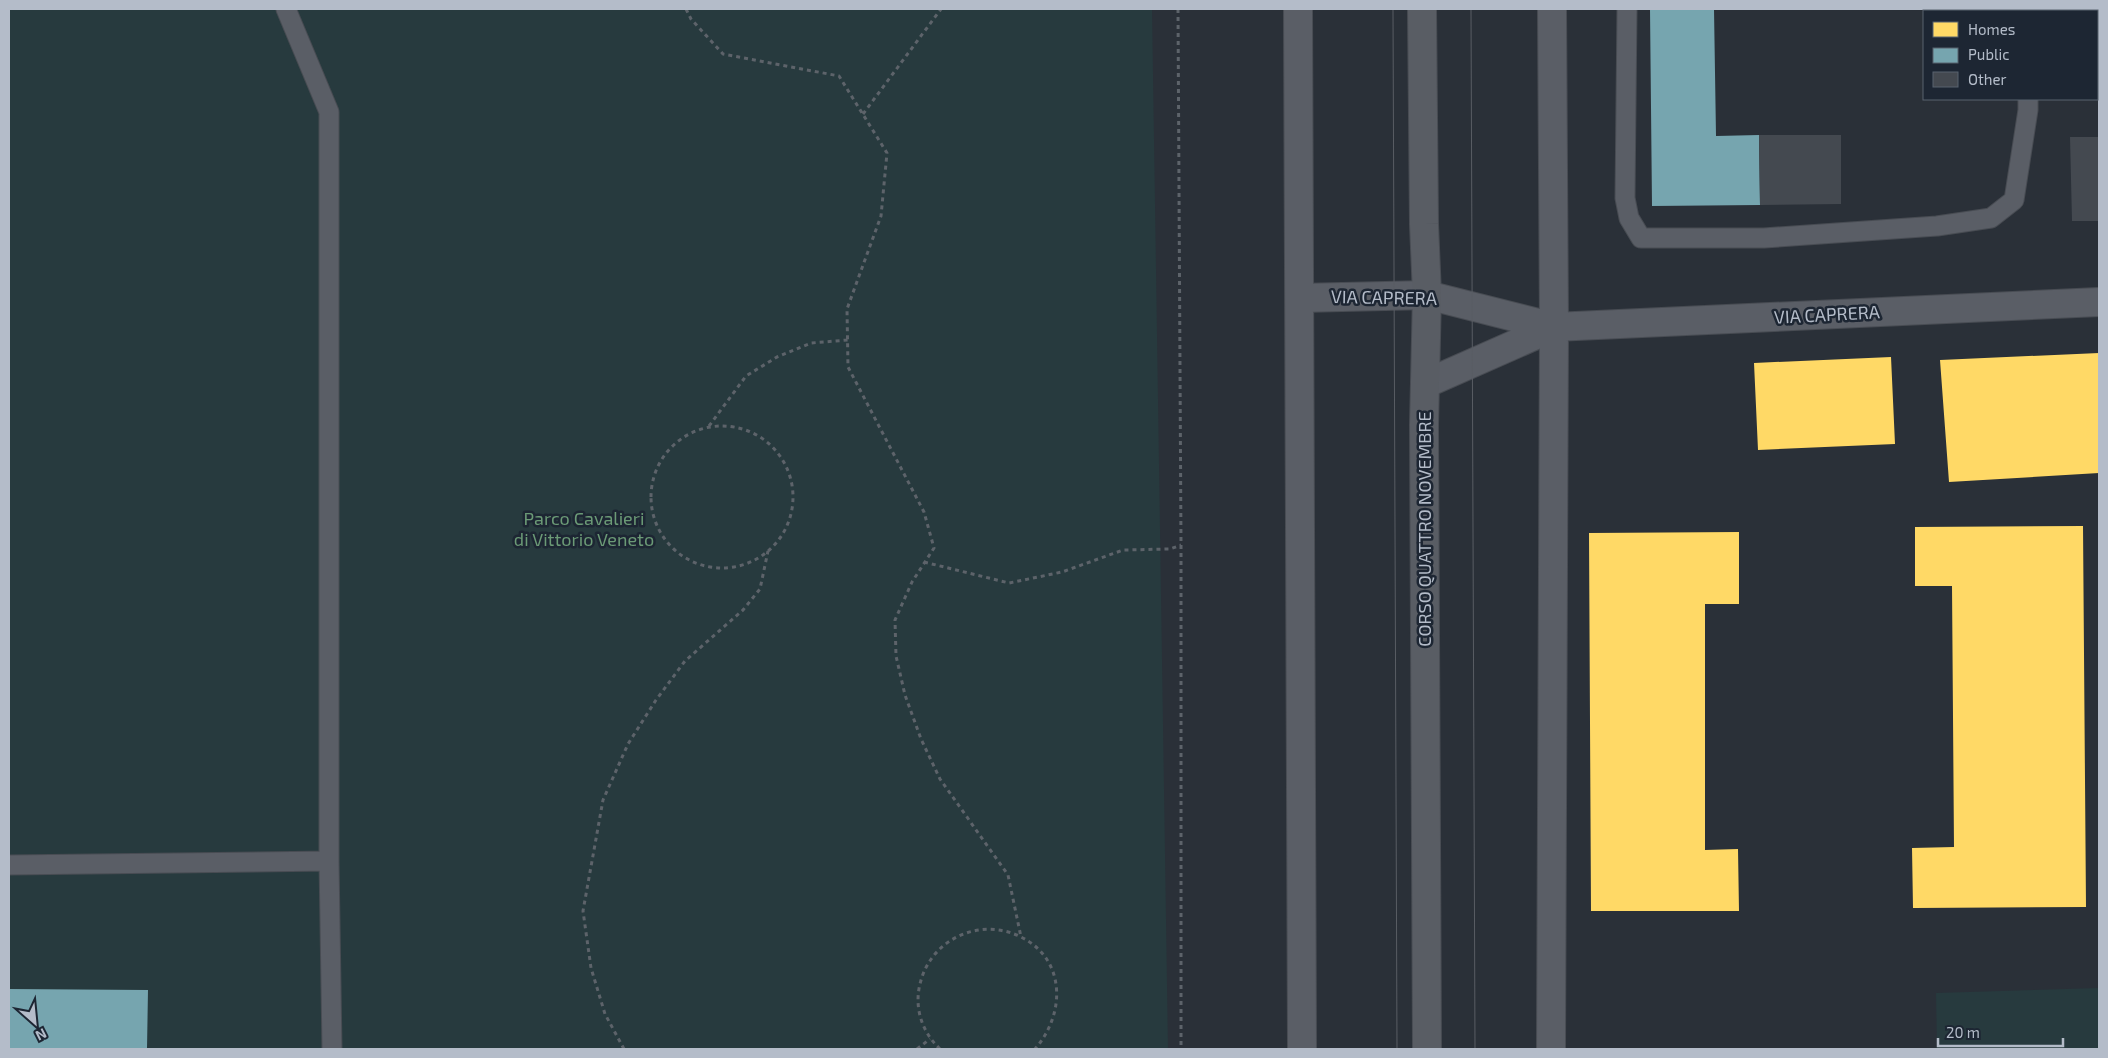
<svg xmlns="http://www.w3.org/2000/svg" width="2108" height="1058" font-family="'Exo 2',sans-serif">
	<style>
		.green { fill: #273a3e }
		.homes { fill: #ffd966 }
		.public { fill: #76a5af }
		.building { fill: #444950 }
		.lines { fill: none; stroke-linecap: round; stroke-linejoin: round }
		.lane-casing { stroke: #484c53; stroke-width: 21 }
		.street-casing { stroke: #484c53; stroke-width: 30 }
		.secondary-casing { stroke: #484c53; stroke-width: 30 }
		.path { stroke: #5d636a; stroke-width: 3; stroke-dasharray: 4 4; stroke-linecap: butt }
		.lane { stroke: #5a5e66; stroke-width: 19 }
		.street { stroke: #5a5e66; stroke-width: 28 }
		.secondary { stroke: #595d64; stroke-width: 28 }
		.tram { stroke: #595d64; stroke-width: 1 }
		.labels { text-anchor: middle; stroke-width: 5; stroke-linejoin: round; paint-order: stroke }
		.street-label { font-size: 18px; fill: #b4bcc9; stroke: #1d2633 }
		.park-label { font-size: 18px; fill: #6b9a76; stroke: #1d2633 }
	</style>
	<rect width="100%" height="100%" fill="#2a3038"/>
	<path class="green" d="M9 9H1152L1168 1049H9Z
		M2099 988V1049H1937L1936 993Z"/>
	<path class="homes" d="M2099 353V473L1949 482 1940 360Z
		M1891 357 1895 444 1758 450 1754 363Z
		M2083 526 2086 907 1913 908 1912 848 1954 847 1952 586H1915V527Z
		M1739 532V604H1705V850L1738 849 1739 911H1591L1589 533Z"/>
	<path class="public" d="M1650 9H1714L1716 136 1759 135 1760 205 1652 206Z
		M9 989 148 990 147 1049H9Z"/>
	<path class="building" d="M1759 135H1841V204L1760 205Z
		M2070 137H2099V221H2072Z"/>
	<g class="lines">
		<g class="lane-casing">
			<path id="lane" d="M286 9 329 112V861L332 1049
				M1627 9 1625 198 1629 218 1641 238H1764L1937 226 1991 218 2014 200 2028 110V99
				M2097 79H2099
				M9 865 329 861"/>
		</g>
		<g class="street-casing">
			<path id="street" d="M1298 9 1302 1049
				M1300 298 1427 295 1554 327 2099 302
				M1425 384 1554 327
				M1551 1049 1554 327 1552 9"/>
		</g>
		<g class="secondary-casing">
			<path id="secondary" d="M1422 9 1424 224 1427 295 1424 425 1427 1049"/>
		</g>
		<path class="path" d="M686 9 691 19 723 54 839 76 887 153 881 216 847 309 848 367 924 512 934 548 912 582 895 620 896 656 905 695 921 739 940 779 1008 875 1021 937
			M1178 9 1181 545V1049
			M863 114 941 9
			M709 426 746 376 777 357 811 343 848 340
			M651 497a71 71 0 1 1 142 0a71 71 0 1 1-142 0Z
			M924 562 1009 583 1062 572 1123 550 1170 549 1181 545
			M624 1049 605 1014 591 968 583 911 603 800 628 744 656 700 685 661 743 610 760 589 768 551
			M917 1049 930 1039
			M940 1049C922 1032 914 1008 920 984 930 940 979 916 1021 937 1067 960 1065 1015 1035 1049"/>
		<use href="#lane" class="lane"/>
		<use href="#street" class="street"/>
		<use href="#secondary" class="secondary"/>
		<path class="tram" d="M1393 9 1397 1049
			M1471 9 1475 1049"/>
	</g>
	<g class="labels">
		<g class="street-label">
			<text transform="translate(1384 298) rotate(1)" y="6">VIA CAPRERA</text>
			<text transform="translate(1827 315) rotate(-3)" y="6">VIA CAPRERA</text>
			<text transform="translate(1425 529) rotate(-90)" y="6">CORSO QUATTRO NOVEMBRE</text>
		</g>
		<g class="park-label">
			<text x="584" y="525">Parco Cavalieri<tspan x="584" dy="21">di Vittorio Veneto</tspan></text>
		</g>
	</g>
	<rect width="2108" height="1058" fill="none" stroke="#b4bcc9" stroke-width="20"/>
	<rect x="1923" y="10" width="175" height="90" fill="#1d2633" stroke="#59626f"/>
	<rect x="1933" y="22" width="25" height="15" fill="#ffd966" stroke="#59626f"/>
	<text x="1968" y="35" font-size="15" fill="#b4bcc9">Homes</text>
	<rect x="1933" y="48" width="25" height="15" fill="#76a5af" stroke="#59626f"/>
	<text x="1968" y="60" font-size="15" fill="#b4bcc9">Public</text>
	<rect x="1933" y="72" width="25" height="15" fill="#444950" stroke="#59626f"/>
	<text x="1968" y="85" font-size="15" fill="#b4bcc9">Other</text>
	<g transform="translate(35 1023) rotate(153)" stroke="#1d2633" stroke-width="4" paint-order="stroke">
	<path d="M0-4L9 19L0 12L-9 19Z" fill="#b4bcc9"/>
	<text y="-8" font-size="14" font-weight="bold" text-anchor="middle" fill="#b4bcc9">N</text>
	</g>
	<path d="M1938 1038v8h125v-8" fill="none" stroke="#b4bcc9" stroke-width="2.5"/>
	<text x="1946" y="1038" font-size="15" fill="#b4bcc9" stroke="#1d2633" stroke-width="4" paint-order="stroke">20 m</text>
</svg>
